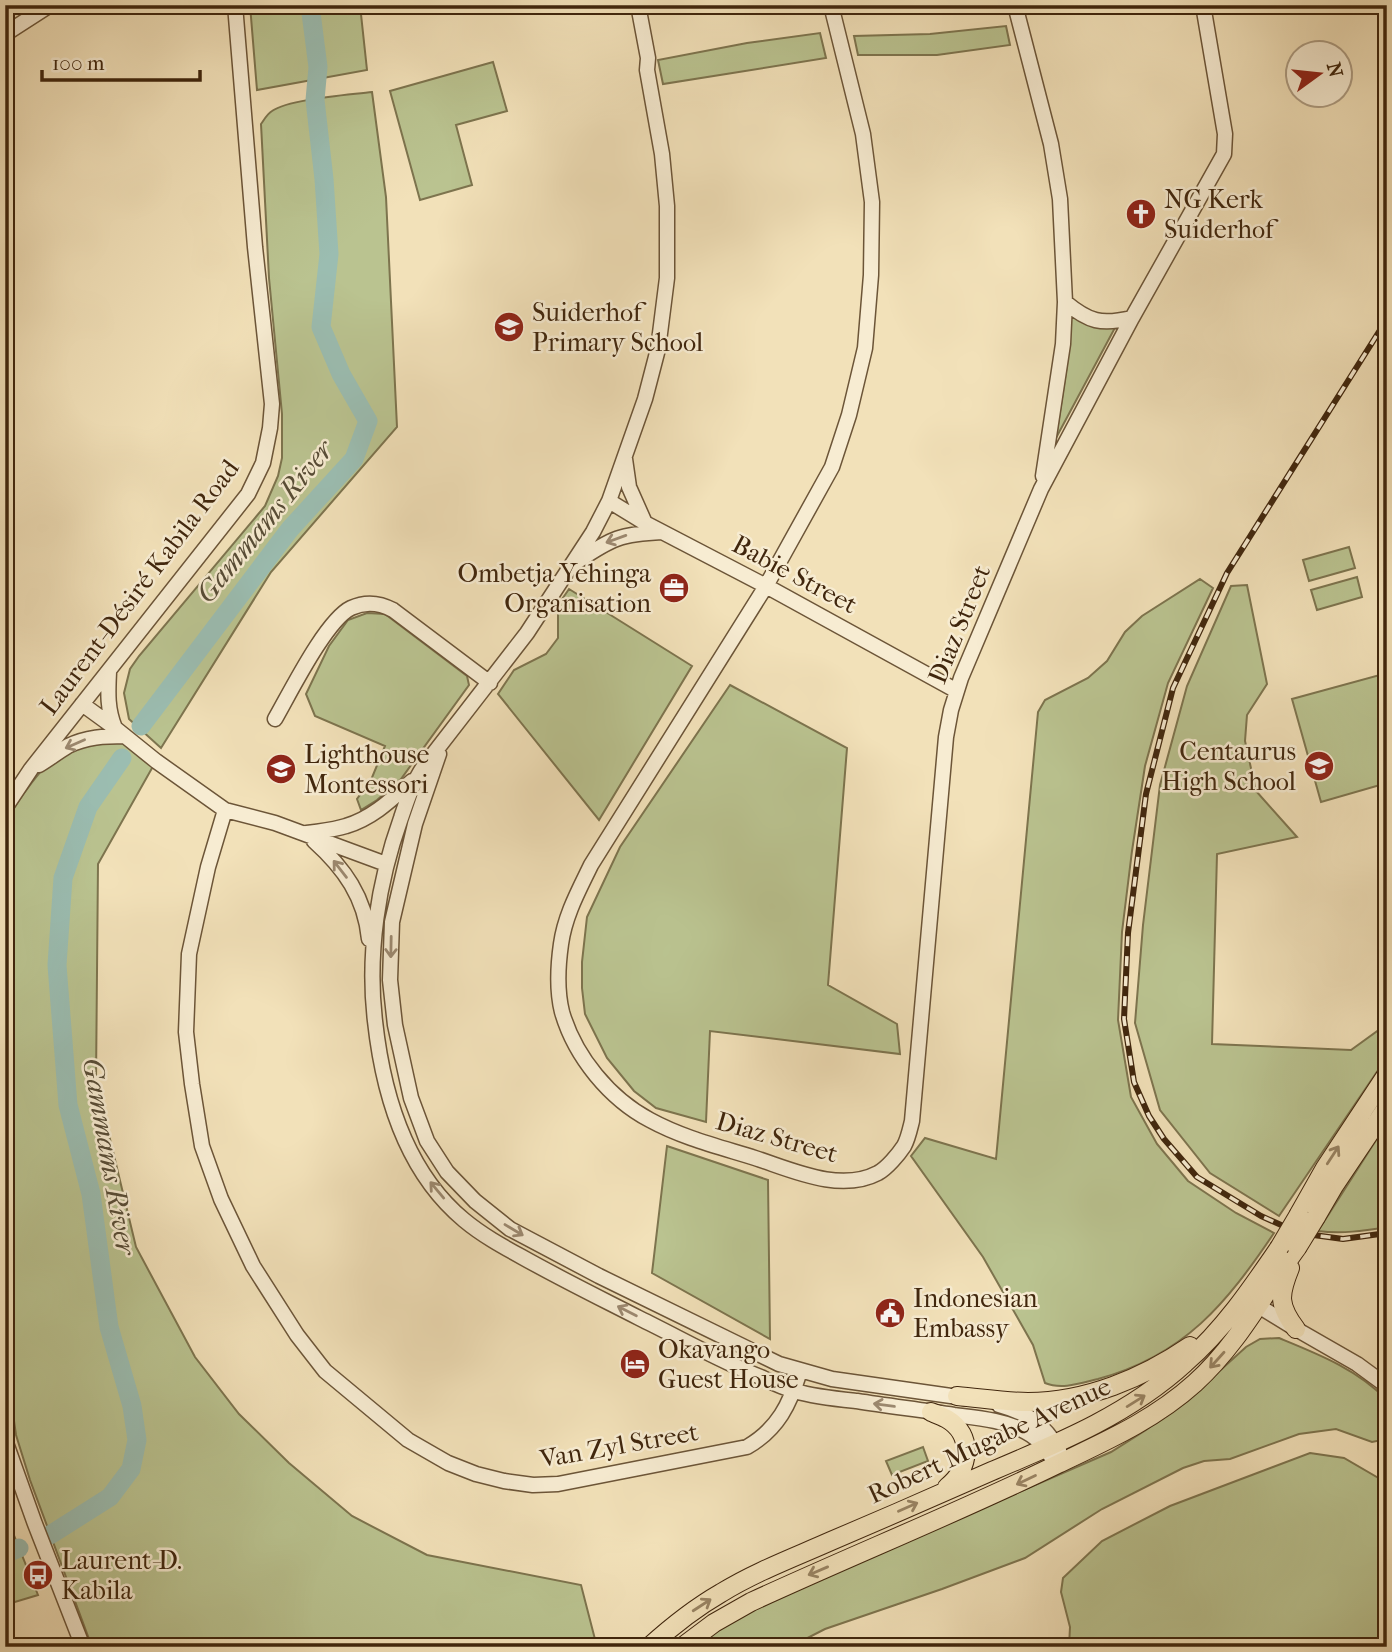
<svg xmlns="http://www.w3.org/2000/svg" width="1392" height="1652" font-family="'IM FELL French Canon',serif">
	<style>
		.green { fill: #bac390; stroke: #7d744e; stroke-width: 2 }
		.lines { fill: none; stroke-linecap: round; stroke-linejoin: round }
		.river { stroke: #9bbdb1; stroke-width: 19 }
		.minor-casing { stroke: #6c5538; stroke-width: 17 }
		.major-casing { stroke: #40260d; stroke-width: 20 }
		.minor { stroke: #f7ecd2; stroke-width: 14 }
		.major { stroke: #f2e1b9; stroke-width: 18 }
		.rail-casing { stroke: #40260d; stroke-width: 6 }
		.rail { stroke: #f7ecd2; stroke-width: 3.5; stroke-dasharray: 10; stroke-linecap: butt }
		.major-bridge-casing { stroke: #40260d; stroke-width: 20; stroke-linecap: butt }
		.major-bridge { stroke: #f2e1b9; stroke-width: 18 }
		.oneway { stroke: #9c8970 }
		.oneway2 { stroke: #998463 }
		.labels { text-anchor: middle; stroke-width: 5; stroke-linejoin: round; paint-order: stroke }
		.poi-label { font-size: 26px; fill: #40260d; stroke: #f7ecd2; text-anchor: start }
		.street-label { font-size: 26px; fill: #40260d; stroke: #f7ecd2 }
		.water-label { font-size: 28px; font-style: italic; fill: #574c36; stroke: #f7ecd2 }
	</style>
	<rect width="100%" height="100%" fill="#f2e1b9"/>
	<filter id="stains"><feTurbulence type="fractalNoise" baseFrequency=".00286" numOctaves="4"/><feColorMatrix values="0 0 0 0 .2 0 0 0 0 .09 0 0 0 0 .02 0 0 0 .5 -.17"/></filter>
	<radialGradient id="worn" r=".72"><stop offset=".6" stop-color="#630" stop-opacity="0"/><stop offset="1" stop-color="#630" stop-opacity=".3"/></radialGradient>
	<path class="green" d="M250 5H360L367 70 257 90Z
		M1006 26 1010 45 937 55H858L854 36 930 34Z
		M820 33 826 58 663 84 658 60 747 43Z
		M493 62 507 111 456 125 472 185 420 200 390 91Z
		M372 92 386 197 397 427 271 572 161 748 129 719 124 693 130 669 139 656 265 506 278 476 282 458V414L269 278 261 124C264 120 267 114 272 111 289 99 349 95 372 92Z
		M1071 313 1117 324 1056 438 1067 365Z
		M1349 547 1355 568 1309 581 1303 560Z
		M1357 577 1362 597 1317 610 1311 590Z
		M1200 579 1213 588 1168 683 1145 766 1132 851 1122 932 1118 1020 1131 1097 1157 1144 1188 1181 1236 1213 1274 1233C1226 1304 1185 1355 1098 1379 1081 1383 1062 1390 1045 1383L1033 1345 983 1257 911 1156 925 1138 996 1159 1038 712 1045 700 1088 678 1107 661 1125 632 1142 616Z
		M1247 585 1267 684 1247 715 1245 741 1256 791 1297 837 1217 854 1212 1044 1351 1050 1387 1024V1057L1279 1216 1210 1173 1160 1110 1135 1023 1143 925 1160 785 1187 686 1231 586Z
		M569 589 692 666 599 820 498 694 514 670 546 654 558 638V605Z
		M367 613 385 614 467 676 469 685 401 779 377 800 361 810 357 799 371 780 385 746 315 716 306 694 329 646 348 620Z
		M1387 673V783L1321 802 1292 699Z
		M730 685 847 748 828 985 897 1024 900 1054 710 1031 706 1122 656 1108 634 1091 607 1058 585 1014 582 988V962L587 917 620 847Z
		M125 736 156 761 98 864 96 1081 136 1247 195 1357 239 1414 289 1463 352 1516 427 1555 581 1585 597 1647H92L30 1480 16 1435 10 1393 5 1336V824C15 804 47 758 66 748 75 743 113 738 125 736Z
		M1387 1123V1227C1363 1231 1342 1234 1318 1231Z
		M667 1146 768 1180 770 1339 652 1273Z
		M1279 1338C1318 1354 1357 1369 1387 1400V1439L1372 1442 1336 1429 1299 1434 1230 1459 1204 1461 1183 1468 1102 1509 1025 1558 942 1589 825 1629 790 1647H695L729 1622 771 1600 1111 1452 1146 1430 1193 1395 1246 1347 1260 1339Z
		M923 1447 928 1461 892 1475 886 1461Z
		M1310 1453 1344 1458 1387 1483V1647H1069L1070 1627 1061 1592 1063 1578 1102 1541 1170 1506Z
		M7 1518 38 1595 5 1605V1519Z"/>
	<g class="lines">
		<path class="river" d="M141 726 290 529 354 459 368 421 341 374 321 327 329 254 324 179 315 100 318 67 310 5
			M50 1535 110 1497 131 1469 137 1440 132 1406 109 1327 91 1194 68 1105 57 965 63 878 88 807 122 758
			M5 1554 19 1548"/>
		<g class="minor-casing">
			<path id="minor" d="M638 5 648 58 647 70 662 154 667 206V278L658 349 645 399 609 501 593 532 527 633 424 766C413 782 407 800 401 818 378 882 367 954 375 1021 383 1094 405 1171 464 1220 482 1235 502 1246 522 1257 561 1279 600 1298 639 1318 680 1338 720 1361 763 1378 773 1383 784 1388 795 1391 815 1397 837 1399 857 1401 889 1406 922 1410 954 1415 978 1418 1004 1420 1026 1432 1041 1440 1048 1451 1056 1465
				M831 5 863 134 872 202 871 275 865 348 849 415 832 467 766 586 591 865C579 890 565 915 561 944 558 965 557 992 562 1012 575 1057 610 1099 650 1120 683 1138 720 1147 755 1158 792 1170 840 1193 878 1173 887 1168 898 1155 904 1146 908 1139 910 1129 912 1121L946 737 951 710 961 678 1041 489 1132 318 1224 154 1225 134 1203 5
				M1015 5 1051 144 1060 199 1065 302 1063 344 1043 476
				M5 34 50 5
				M1065 302C1089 322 1101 325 1132 318
				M625 459 629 487 645 523
				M609 501 645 523 766 586 957 691
				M578 561C612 538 621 534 662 532
				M109 672C108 692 107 709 115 728
				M82 704 115 728 156 761 225 810 275 823 386 864
				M275 719C290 693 326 620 351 608 366 601 380 603 393 610L490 683
				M439 754 415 824 392 922 390 980 395 1025 411 1098 427 1141 447 1172 475 1201 510 1229 599 1276 779 1364 832 1379 965 1398
				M39 765C49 759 58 752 68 746 86 737 105 736 125 736
				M5 808 31 769 248 494 263 463 270 428 272 404 255 247 235 5
				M225 810 208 867 189 954 186 1032 192 1084 202 1146 221 1199 253 1266 297 1335 325 1371 408 1440 448 1463 476 1474 504 1481 533 1485 558 1484 747 1447C778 1429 790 1404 800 1371
				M307 833C320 831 334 830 346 826 373 818 392 799 412 781
				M314 841C344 868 365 897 369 939
				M1252 1302 1296 1329 1357 1364 1387 1386
				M999 1405C1028 1413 1044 1424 1059 1450
				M5 1440 35 1524 83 1647"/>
		</g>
		<g class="major-casing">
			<path id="major" d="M1299 1214 1325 1168 1387 1074
				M1316 1217 1334 1186 1387 1107
				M1290 1268C1279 1295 1278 1305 1296 1329
				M957 1396C981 1398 1004 1402 1028 1402 1086 1402 1143 1378 1190 1346
				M931 1412C936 1414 942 1416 947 1419 974 1435 970 1469 947 1487
				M649 1647C671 1627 695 1608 721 1593 755 1572 795 1557 831 1541 885 1518 938 1495 992 1471 1061 1442 1129 1414 1185 1363 1223 1330 1251 1289 1279 1248
				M682 1647 714 1623 751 1602C853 1555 957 1513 1058 1464 1106 1441 1154 1420 1195 1383 1238 1344 1263 1295 1297 1248"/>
		</g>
		<use href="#minor" class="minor"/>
		<use href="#major" class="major"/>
		<g class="rail-casing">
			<path id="rail" d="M1387 319 1227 573 1173 688 1146 794 1128 933 1124 1019 1134 1082 1149 1116 1164 1139 1197 1177 1261 1216 1299 1233 1343 1239 1387 1233"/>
		</g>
		<use href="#rail" class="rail"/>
		<g class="major-bridge-casing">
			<path id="major-bridge" d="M1279 1248 1299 1214
				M1297 1248 1316 1217"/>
		</g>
		<use href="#major-bridge" class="major-bridge"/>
	</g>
	<defs><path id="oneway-shaft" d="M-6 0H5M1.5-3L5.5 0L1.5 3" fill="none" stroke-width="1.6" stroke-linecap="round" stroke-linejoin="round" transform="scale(1.75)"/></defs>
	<g class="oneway">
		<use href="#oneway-shaft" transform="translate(616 539) rotate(160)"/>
		<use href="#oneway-shaft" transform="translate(75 744) rotate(156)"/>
		<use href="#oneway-shaft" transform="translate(340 869) rotate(-128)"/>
		<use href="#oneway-shaft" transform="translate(391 947) rotate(91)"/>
		<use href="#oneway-shaft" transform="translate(437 1190) rotate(-130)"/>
		<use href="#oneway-shaft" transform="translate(514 1230) rotate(31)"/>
		<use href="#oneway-shaft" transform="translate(627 1311) rotate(-153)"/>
		<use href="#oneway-shaft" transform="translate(884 1405) rotate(-172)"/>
	</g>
	<g class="oneway2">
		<use href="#oneway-shaft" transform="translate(1333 1155) rotate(-57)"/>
		<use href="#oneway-shaft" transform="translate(1217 1360) rotate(132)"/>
		<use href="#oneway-shaft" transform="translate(1136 1401) rotate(-32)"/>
		<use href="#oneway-shaft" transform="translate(1026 1480) rotate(154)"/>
		<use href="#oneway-shaft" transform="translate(908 1507) rotate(-24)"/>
		<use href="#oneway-shaft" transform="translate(818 1571) rotate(157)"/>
		<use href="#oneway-shaft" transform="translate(702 1605) rotate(-33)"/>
	</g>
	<defs>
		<g id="church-disc" transform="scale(1.575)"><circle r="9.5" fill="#8f2418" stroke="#f7ecd2"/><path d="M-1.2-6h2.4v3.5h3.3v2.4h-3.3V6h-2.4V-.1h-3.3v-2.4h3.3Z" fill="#fff"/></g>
		<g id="school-disc" transform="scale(1.575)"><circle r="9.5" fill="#8f2418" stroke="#f7ecd2"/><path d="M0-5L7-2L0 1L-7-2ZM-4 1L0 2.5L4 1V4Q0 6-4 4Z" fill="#fff"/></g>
		<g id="office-disc" transform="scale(1.575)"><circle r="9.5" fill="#8f2418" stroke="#f7ecd2"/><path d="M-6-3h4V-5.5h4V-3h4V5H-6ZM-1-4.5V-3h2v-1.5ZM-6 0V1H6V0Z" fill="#fff"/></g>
		<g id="civic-disc" transform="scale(1.575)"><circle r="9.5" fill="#8f2418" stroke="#f7ecd2"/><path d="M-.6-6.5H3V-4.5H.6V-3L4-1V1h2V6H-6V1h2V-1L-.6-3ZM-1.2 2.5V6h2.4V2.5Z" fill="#fff"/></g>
		<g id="hotel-disc" transform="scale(1.575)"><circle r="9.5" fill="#8f2418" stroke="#f7ecd2"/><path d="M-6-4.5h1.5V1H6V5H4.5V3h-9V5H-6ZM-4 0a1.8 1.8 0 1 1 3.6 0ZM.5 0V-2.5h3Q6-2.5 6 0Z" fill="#fff"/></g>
		<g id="bus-disc" transform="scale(1.575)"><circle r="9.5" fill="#8f2418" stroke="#f7ecd2"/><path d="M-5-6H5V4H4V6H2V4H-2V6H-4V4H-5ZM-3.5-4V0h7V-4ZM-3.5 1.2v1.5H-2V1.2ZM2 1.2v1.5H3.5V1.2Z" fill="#fff"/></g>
	</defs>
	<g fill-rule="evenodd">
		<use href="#church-disc" x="1141" y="214"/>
		<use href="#school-disc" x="509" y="327"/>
		<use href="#office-disc" x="674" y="588"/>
		<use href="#school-disc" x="1319" y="766"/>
		<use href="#school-disc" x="281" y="769"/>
		<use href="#civic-disc" x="890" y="1313"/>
		<use href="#hotel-disc" x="635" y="1364"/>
		<use href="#bus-disc" x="38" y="1575"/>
	</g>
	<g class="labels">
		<g class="poi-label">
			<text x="1164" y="208">NG Kerk<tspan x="1164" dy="30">Suiderhof</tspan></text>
			<text x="532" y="321">Suiderhof<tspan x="532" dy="30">Primary School</tspan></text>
			<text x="651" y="582" text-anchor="end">Ombetja Yehinga<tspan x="651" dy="30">Organisation</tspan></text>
			<text x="1296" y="760" text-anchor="end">Centaurus<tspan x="1296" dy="30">High School</tspan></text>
			<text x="304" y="763">Lighthouse<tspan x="304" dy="30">Montessori</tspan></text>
			<text x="913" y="1307">Indonesian<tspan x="913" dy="30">Embassy</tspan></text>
			<text x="658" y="1358">Okavango<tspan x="658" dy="30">Guest House</tspan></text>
			<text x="61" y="1569">Laurent-D.<tspan x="61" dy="30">Kabila</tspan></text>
		</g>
		<g class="street-label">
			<text transform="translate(795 574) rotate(28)" y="9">Babie Street</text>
			<text transform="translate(139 587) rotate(-53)" y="9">Laurent-Désiré Kabila Road</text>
			<text transform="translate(959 624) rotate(-68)" y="9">Diaz Street</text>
			<text transform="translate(777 1137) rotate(16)" y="9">Diaz Street</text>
			<text transform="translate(989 1440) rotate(-25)" y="9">Robert Mugabe Avenue</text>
			<text transform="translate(619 1445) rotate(-10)" y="9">Van Zyl Street</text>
		</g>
		<g class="water-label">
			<text transform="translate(264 521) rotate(-51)" y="10">Gammams River</text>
			<text transform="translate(110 1156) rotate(80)" y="10">Gammams River</text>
		</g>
	</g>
	<rect width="1392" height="1652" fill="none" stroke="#f2e1b9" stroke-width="28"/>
	<rect x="7" y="7" width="1378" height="1638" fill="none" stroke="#40260d" stroke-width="3.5"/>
	<rect x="14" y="14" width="1364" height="1624" fill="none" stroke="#40260d" stroke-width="2"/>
	<g transform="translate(1319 74) rotate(75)"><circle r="33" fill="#f7ecd2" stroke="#ae9d83" stroke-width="2"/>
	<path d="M0-5L12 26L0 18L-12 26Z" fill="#8f2418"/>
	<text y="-10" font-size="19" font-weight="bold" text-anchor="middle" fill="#40260d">N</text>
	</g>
	<path d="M42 70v10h158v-10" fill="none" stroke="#40260d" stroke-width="3.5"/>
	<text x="52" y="70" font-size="21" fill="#40260d" stroke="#f7ecd2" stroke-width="5" paint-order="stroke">100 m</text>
	<rect width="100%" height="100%" filter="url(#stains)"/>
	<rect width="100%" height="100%" fill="url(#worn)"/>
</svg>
